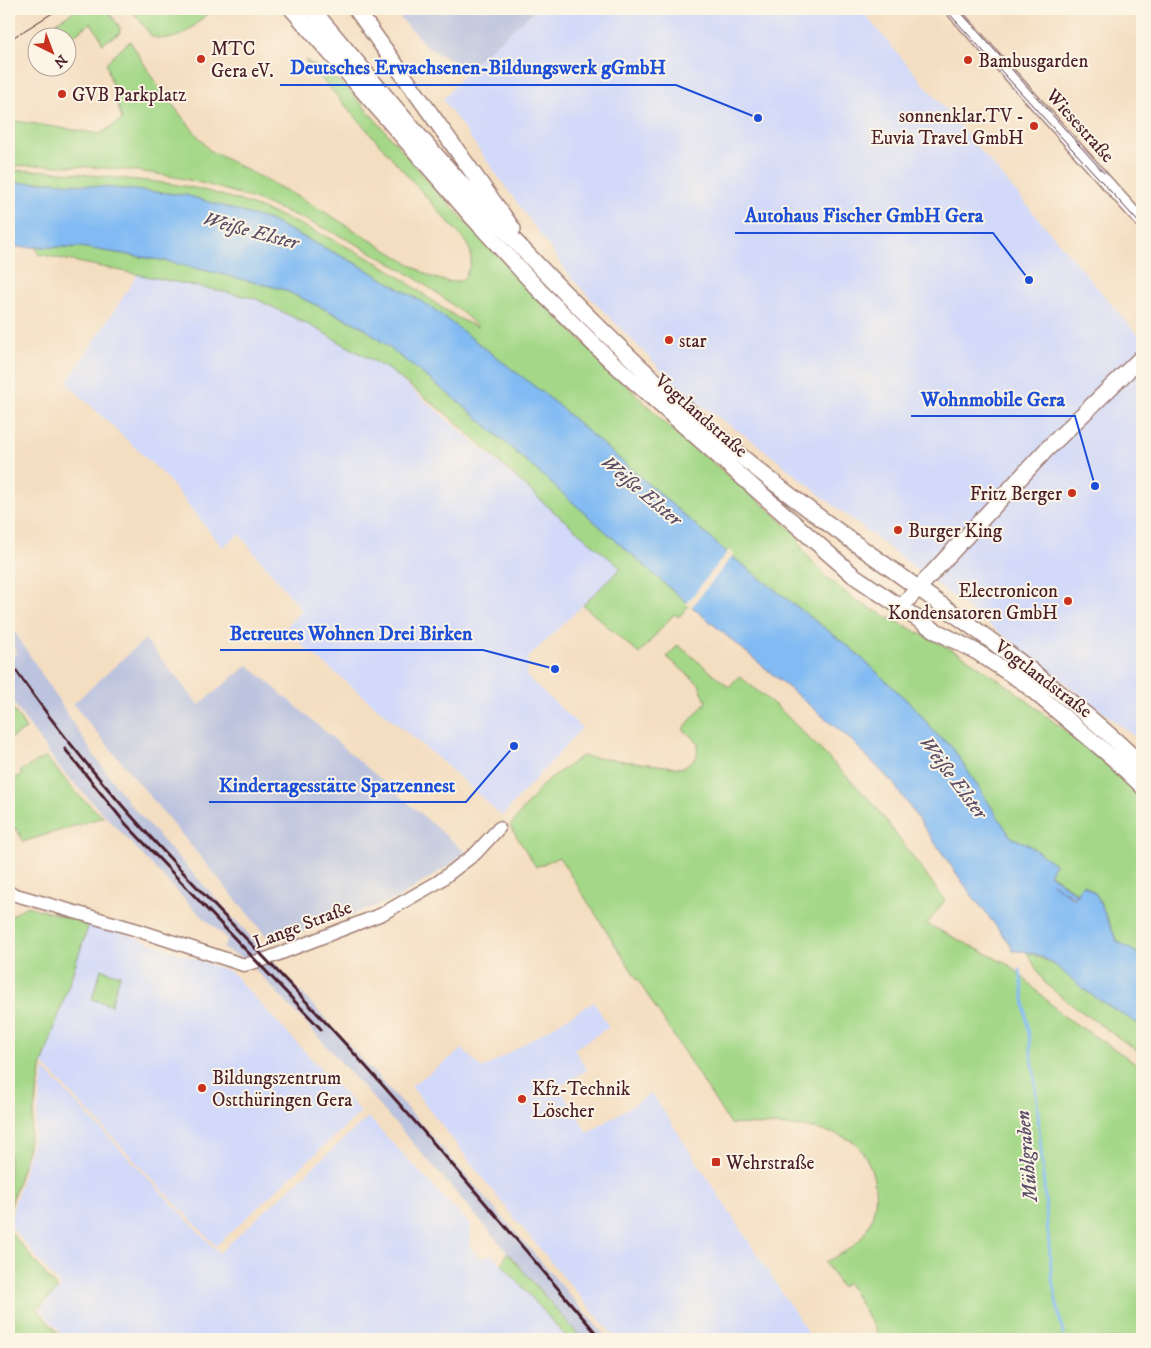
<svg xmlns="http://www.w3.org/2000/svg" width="1151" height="1348" font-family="'IM FELL DW Pica',serif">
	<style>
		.built { fill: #d2d9f9 }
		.industrial { fill: #bcc3de }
		.green { fill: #a4d888; stroke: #777c5a }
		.water { fill: #82bbf3; stroke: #666d8f }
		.pier { fill: #f4dec1 }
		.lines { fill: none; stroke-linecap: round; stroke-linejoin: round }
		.stream { stroke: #82bbf3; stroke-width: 3 }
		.minor-casing { stroke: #9f7e76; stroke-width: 15 }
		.major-casing { stroke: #9f7e76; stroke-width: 18 }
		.minor { stroke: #fff; stroke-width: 12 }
		.major { stroke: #fff; stroke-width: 15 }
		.tram { stroke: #4a1f2b; stroke-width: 1 }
		.rail { stroke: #4a1f2b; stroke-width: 3 }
		.poi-dot { fill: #c8321e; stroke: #fcf5e5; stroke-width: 2 }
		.labels { text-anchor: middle; stroke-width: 4; stroke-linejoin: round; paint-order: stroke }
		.poi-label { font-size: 19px; fill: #4a1f2b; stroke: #fcf5e5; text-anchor: start }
		.street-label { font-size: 19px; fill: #4a1f2b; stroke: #fcf5e5 }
		.water-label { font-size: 20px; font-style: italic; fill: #5b4e67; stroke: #fcf5e5 }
		.leader { fill: none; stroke: #1d4ed8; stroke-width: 2 }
		.callout-dot { fill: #1d4ed8; stroke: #fcf5e5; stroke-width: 2 }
		.callout-label { font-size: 20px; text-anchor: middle; font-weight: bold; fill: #1d4ed8; stroke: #fcf5e5; stroke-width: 4; stroke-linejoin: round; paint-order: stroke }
	</style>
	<rect width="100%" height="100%" fill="#fcf5e5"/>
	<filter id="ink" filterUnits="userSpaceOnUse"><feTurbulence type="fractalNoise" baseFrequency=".02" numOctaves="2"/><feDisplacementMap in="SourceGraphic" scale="10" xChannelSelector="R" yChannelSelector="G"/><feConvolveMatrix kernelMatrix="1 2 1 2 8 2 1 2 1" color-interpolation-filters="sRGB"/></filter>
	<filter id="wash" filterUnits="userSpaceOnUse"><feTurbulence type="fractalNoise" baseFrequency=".0096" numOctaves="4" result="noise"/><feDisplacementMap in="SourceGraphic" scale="20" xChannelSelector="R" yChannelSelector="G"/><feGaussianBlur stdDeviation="1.12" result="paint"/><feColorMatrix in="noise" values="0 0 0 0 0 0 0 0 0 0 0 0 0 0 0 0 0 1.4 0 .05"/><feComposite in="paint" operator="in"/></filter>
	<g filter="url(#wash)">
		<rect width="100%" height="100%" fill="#f4dec1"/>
		<path class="built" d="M537 9H860L1142 340V742L824 498 756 443 686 395 573 280 443 100 471 65Z
			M138 274 254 298 315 328 389 370 621 568 528 658 526 676 582 728 502 816 445 764 302 645 287 626 302 610 239 534 222 547 166 477 67 383Z
			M90 921 231 972 361 1112 216 1246 43 1064Z
			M594 1002 609 1027 574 1049 587 1070 559 1087 588 1133 652 1093 812 1339H616L513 1217 411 1086 463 1049 482 1069Z
			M44 1069 219 1253 368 1117 471 1226 469 1246 480 1258 492 1255 502 1264 568 1339H66L40 1309 61 1287 9 1224 35 1131Z"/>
		<path class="industrial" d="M392 9H537L471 65 457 63 429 49Z
			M9 623 93 754 128 802 431 1135 608 1339H582L435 1168 304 1021 245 959 223 949 227 939 189 904 58 766 9 697V652L12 657 17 653 9 639Z
			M145 639 199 705 248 665 465 852 457 860 398 898 272 943 73 704Z"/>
		<path class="green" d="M78 9H106L120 27V33L102 44 100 37 91 23 68 39 65 37 56 22Z
			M131 9H212C191 28 183 43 152 37Z
			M130 41 159 88 209 150 308 202 431 277 449 282 463 280C471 266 474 260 468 244L305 60 333 76 353 94 436 190 544 304 665 423 773 513 797 536 804 552 826 577 858 602 964 656 1015 691 1117 772 1142 799V956L1117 941 1096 894 1084 884 1077 893 1049 873 1055 864 1027 844 1011 837 952 747 935 733 917 710 853 650 730 555 547 396 431 307 359 265 269 220 53 182 9 183V171C42 169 75 173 107 177 136 180 166 182 194 188 254 201 322 233 376 262 410 280 443 315 478 327 415 265 284 203 197 182 143 168 65 164 9 166V120L100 134 122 120 106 63Z
			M36 247H80L166 261 282 289 363 327 466 408 665 584 691 603 679 617 674 614 639 654 583 605 621 568 546 505 449 416 389 370 315 328 254 298 38 254Z
			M678 645 729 687 739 676 781 710 872 802 945 900 927 924 1011 966 1062 1015 1142 1067V1339H881L848 1283 841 1287 825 1262C837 1256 851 1250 860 1239 880 1216 880 1178 863 1153 860 1149 858 1144 854 1142 817 1122 770 1126 730 1124L559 857 536 867 510 826 545 782 582 756 682 768 697 757 698 743 683 729 706 702 699 684 667 657Z
			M9 703 26 729 9 739Z
			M46 757 78 795 103 817 23 842 17 829 9 831V781L22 775 20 771Z
			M27 906 89 924 42 1065 27 1151 9 1212V917Z
			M1026 951 1060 967 1087 992 1142 1026V1054L1068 1002 1044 982Z
			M101 969 120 975 111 1005 92 999Z
			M9 1230 58 1290 37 1309 63 1339H9Z
			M507 1252 582 1339H568L502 1264Z"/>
		<path class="water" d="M53 182 186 195 269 220 359 265 431 307 547 396 730 555 853 650 917 710 935 733 952 747 1011 837 1027 844 1055 864 1049 874 1076 893 1074 897 1052 883 1074 899 1077 894 1079 895 1078 892 1083 884 1096 894 1117 941 1142 956V1026C1124 1015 1106 1005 1089 993 1063 975 1047 949 1012 951L1011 945 971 894 893 783 851 740 665 584 466 408 363 327 282 289 166 261 80 247H9V183Z"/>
		<path class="pier" d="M729 550 734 554 691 608 686 604Z"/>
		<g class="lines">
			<path class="stream" d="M1020 970 1035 1080 1052 1280 1064 1339"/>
		</g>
	</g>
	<g filter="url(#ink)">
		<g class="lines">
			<g class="minor-casing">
				<path id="minor" d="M951 9 1142 222
					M9 893 134 929 244 965 266 959 382 914 438 882 476 853 499 828"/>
			</g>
			<g class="major-casing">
				<path id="major" d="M292 9 474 219 540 291 612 362 853 575 934 630 977 652 1024 683 1114 759 1142 786
					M312 9C369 76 425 146 486 210 568 299 654 385 747 461 876 567 1022 649 1142 765
					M356 9 513 229
					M900 608 1046 450 1142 357"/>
			</g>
			<use href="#minor" class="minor"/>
			<use href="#major" class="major"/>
			<path class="tram" d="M945 9 1142 226
				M958 9 1104 173
				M9 40 59 9"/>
			<path class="rail" d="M9 660C95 789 209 898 315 1011 414 1117 507 1229 601 1339
				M65 749 125 823 321 1029"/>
		</g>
	</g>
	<g class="poi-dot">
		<circle cx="201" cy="59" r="5"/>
		<circle cx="968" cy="60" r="5"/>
		<circle cx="62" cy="94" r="5"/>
		<circle cx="1034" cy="126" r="5"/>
		<circle cx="669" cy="340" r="5"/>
		<circle cx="1072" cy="493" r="5"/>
		<circle cx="898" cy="530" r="5"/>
		<circle cx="1068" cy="601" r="5"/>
		<circle cx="202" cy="1088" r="5"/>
		<circle cx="522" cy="1099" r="5"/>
		<rect x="711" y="1157" width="10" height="10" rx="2.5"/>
	</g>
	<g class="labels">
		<g class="poi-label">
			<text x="211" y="55">MTC<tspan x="211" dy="22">Gera eV.</tspan></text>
			<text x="978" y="67">Bambusgarden</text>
			<text x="72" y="101">GVB Parkplatz</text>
			<text x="1024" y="122" text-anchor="end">sonnenklar.TV -<tspan x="1024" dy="22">Euvia Travel GmbH</tspan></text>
			<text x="679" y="347">star</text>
			<text x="1062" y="500" text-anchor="end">Fritz Berger</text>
			<text x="908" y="537">Burger King</text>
			<text x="1058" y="597" text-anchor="end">Electronicon<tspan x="1058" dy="22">Kondensatoren GmbH</tspan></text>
			<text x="212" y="1084">Bildungszentrum<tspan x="212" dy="22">Ostthüringen Gera</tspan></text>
			<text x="532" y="1095">Kfz-Technik<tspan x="532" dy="22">Löscher</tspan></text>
			<text x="726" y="1169">Wehrstraße</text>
		</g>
		<g class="street-label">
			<text transform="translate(1081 125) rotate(48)" y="7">Wiesestraße</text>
			<text transform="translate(702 415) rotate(41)" y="7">Vogtlandstraße</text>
			<text transform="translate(1044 678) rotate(37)" y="7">Vogtlandstraße</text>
			<text transform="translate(302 924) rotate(-21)" y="7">Lange Straße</text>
		</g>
		<g class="water-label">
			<text transform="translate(251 230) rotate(15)" y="7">Weiße Elster</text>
			<text transform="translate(642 490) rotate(40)" y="7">Weiße Elster</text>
			<text transform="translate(954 777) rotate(53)" y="7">Weiße Elster</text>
			<text transform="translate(1026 1156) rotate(-95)" y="7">Mühlgraben</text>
		</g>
	</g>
	<path class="leader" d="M758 118L676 85H280M1029 280L993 233H735M1095 486L1075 416H911M555 669L483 650H220M514 746L466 802H209"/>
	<g class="callout-dot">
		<circle cx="758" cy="118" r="5"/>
		<circle cx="1029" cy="280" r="5"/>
		<circle cx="1095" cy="486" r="5"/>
		<circle cx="555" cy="669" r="5"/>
		<circle cx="514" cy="746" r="5"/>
	</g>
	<g class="callout-label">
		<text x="478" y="74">Deutsches Erwachsenen-Bildungswerk gGmbH</text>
		<text x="864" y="222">Autohaus Fischer GmbH Gera</text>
		<text x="993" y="406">Wohnmobile Gera</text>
		<text x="351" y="640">Betreutes Wohnen Drei Birken</text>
		<text x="337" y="792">Kindertagesstätte Spatzennest</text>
	</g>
	<rect width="1151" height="1348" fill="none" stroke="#fcf5e5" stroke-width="30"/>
	<g transform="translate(52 52) rotate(138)"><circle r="24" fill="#fcf5e5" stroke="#b59f9b"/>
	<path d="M0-4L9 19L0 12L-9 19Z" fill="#c8321e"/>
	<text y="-8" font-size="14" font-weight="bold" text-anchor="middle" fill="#4a1f2b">N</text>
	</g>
</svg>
